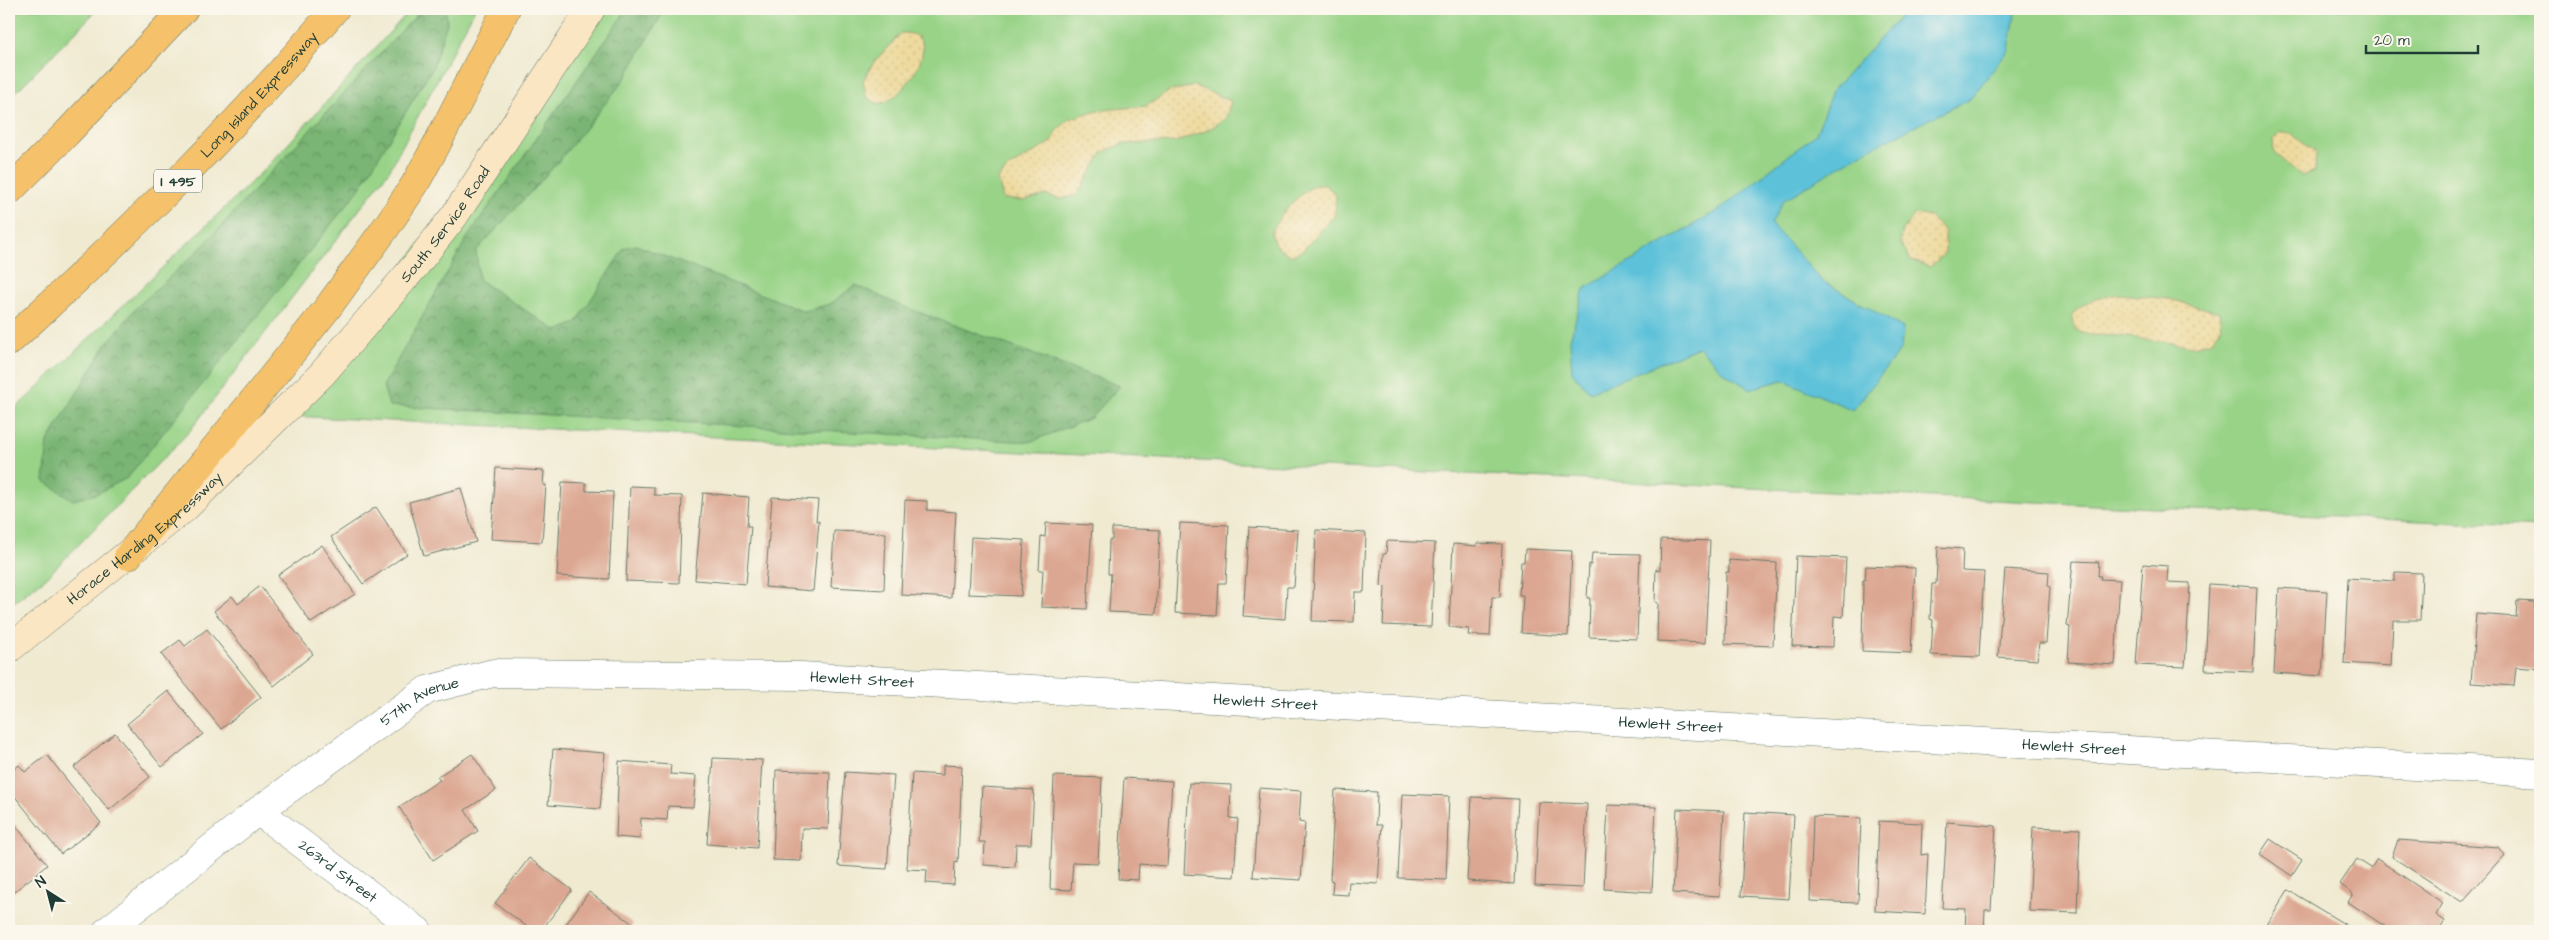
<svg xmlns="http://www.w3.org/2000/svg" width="2549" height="940" font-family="'Architects Daughter',sans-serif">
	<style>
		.green { fill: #98d387; stroke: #5c885e }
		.forest { fill: url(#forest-crowns); stroke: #4c7954 }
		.sand { fill: url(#sand-dots); stroke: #868c69 }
		.water { fill: #5bc1d9; stroke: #3d7f86 }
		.building { fill: #dca792 }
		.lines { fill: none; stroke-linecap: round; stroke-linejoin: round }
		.minor-casing { stroke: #687a6b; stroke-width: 29 }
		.secondary-casing { stroke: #687a6b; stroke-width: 29 }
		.motorway-casing { stroke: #687a6b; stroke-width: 29 }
		.minor { stroke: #fff; stroke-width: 28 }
		.secondary { stroke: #fbe6c4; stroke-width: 28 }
		.motorway { stroke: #f5c16b; stroke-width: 28 }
		.labels { text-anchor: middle; stroke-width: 5; stroke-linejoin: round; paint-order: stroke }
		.shield { fill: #fbf7ec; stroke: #61756b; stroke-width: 1 }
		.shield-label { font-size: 14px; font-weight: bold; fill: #1f3d34 }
		.street-label { font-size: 15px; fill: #1f3d34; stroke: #fbf7ec }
	</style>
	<defs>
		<pattern id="forest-crowns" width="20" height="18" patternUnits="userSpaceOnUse" patternTransform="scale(1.25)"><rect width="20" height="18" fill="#7ab574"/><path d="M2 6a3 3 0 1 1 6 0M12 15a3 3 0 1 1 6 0" fill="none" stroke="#639460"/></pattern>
		<pattern id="sand-dots" width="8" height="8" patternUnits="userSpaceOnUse" patternTransform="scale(1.25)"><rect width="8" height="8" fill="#eeda9e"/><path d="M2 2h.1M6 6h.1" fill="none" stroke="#ccbc89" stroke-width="1.8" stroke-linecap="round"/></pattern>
	</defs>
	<rect width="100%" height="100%" fill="#fbf7ec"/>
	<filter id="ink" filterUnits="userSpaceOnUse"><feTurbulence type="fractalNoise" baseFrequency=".02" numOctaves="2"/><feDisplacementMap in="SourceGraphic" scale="10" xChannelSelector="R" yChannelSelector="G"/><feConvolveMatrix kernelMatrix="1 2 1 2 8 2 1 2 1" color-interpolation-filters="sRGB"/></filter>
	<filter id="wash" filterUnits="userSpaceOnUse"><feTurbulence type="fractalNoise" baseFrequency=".0096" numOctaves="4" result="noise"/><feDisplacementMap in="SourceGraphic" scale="20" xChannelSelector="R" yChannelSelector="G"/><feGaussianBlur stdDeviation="1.12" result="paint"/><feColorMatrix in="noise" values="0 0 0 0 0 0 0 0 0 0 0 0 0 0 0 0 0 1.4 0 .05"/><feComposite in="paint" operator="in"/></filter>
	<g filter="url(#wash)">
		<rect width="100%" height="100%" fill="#f0ead1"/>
		<path class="green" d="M22 9H98L9 99V23Z
			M411 9H475L389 171 189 432 47 577 9 606V415L269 165Z
			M597 9H2540V527L290 416Z"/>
		<path class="forest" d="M422 9H446L447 23 433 67 358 191 127 478 96 494 73 500 44 481 48 441 107 343 138 306 199 250Z
			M627 9H665L624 80 558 162 476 251 479 280 557 331 576 323 624 248 636 245 804 311 830 304 856 285 899 305 1120 386 1091 418 1030 442 389 406 383 386 467 238Z"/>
		<path class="sand" d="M901 33C949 31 906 97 883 103 877 105 871 100 866 96L863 80 874 62Z
			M1195 86 1231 101 1226 118 1208 130 1176 142 1122 144 1103 152 1077 195 1061 199 1046 195 1024 201 1003 199 998 179 1009 167 1052 142 1056 131 1070 119 1094 111 1146 106 1170 91Z
			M2281 131 2292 134 2316 153 2315 171 2302 176 2274 153 2273 140Z
			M1315 185H1326L1336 195 1335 215 1303 250 1291 256 1275 245 1271 233C1283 210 1293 199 1315 185Z
			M1915 214 1930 217 1945 231V253L1930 267 1911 260 1900 243 1903 230Z
			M2119 294 2169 299 2219 312 2221 328 2211 342 2193 346 2120 336 2089 335 2075 329 2072 315C2085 299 2100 298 2119 294Z"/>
		<path class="water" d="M1907 9H2016L2009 50 1970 99 1865 151 1784 200 1771 224 1821 280 1903 328 1901 349 1853 410 1783 380 1750 389 1724 373 1699 347 1590 392 1572 372 1570 340 1584 289 1722 208 1816 134 1832 91Z"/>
		<g id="blocks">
			<path class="building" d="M496 468 544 471 543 485H546L542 542 491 539Z
				M562 482 586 483V491L613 492 609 579 557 576Z
				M630 486 654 487V495L682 496 679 583 626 581Z
				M461 488 476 542 424 556 409 502Z
				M703 493 749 497 747 526H751L746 584 695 580Z
				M772 497 818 500 816 521H819L813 591 765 587Z
				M905 500 927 501V510L956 512 951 598 901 595Z
				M376 507 407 554 363 584 331 537Z
				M1046 523 1092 525 1087 609 1041 607 1043 570H1039L1041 536 1045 537Z
				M1180 523 1229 525 1226 583H1219L1217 615 1175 613Z
				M1249 527 1298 530 1294 587H1287L1285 619 1243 616Z
				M1112 528 1160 530 1156 614 1109 612 1111 574H1108L1109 540H1112Z
				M1316 530 1366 533 1364 592H1355L1354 622 1312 621Z
				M834 531 886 533 884 590 831 587Z
				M971 537 1024 540 1021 596 968 594Z
				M1661 539 1710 541 1705 643 1657 641 1658 603 1655 602 1656 569 1660 570Z
				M1387 541 1435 543 1431 627 1383 625 1385 587 1381 586 1383 554H1386Z
				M1477 543 1502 544 1500 597H1492L1490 636 1468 635 1469 629 1449 627 1453 544 1477 546Z
				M322 545 355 594 311 623 278 575Z
				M1938 547 1963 549 1962 571 1984 572 1979 657 1931 655 1933 620 1930 619 1932 584H1936Z
				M1525 549 1572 551 1568 636 1521 633 1523 595H1519L1521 562H1524Z
				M1592 553 1640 554 1637 639 1589 637 1590 598H1587L1589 564 1591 565Z
				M1796 556 1846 558 1843 617 1834 616 1833 647 1792 646Z
				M1729 560 1777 563 1773 646 1725 644 1726 572H1729Z
				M2073 561 2099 562 2098 576H2101L2100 579 2120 580 2115 665 2068 662 2070 627 2067 626Z
				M2143 564 2168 566 2167 582 2190 583 2185 667 2136 665Z
				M1866 566 1915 568 1911 653 1862 651 1863 580H1865Z
				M2005 569 2049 572 2048 586 2050 587 2046 643H2039L2037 660 1998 657Z
				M2395 572 2422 573 2420 620H2393L2391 666 2344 663 2348 578 2395 581Z
				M2209 584 2257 587 2253 672 2205 670Z
				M260 586 313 654 274 686 214 611 232 596 238 604Z
				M2279 588 2327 591 2322 676 2274 673Z
				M2517 601 2535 602 2534 617H2540V669L2516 667 2514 686 2471 683 2476 614 2516 617Z
				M207 629 261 697 221 729 161 654 180 640 185 646Z
				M168 691 203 734 162 767 127 724Z
				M115 733 150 777 109 810 74 767Z
				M553 749 605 753 600 809 548 805Z
				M472 754 496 790 465 810 478 831 433 860 399 807 440 780 437 777Z
				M47 755 101 823 61 854 9 789V774L19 765 25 772Z
				M713 758 762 760 757 848 707 844Z
				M619 761 671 765 670 774 696 776 693 807 668 806 667 820 641 818 640 839 616 837Z
				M943 765 962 766 958 863 955 862 954 885 926 883 927 870 907 869 912 773 943 775Z
				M776 770 830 772 828 829 802 828 801 861 773 860Z
				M845 772 894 775 887 869 838 866Z
				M1054 776 1102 778 1098 863 1073 862 1071 890 1050 889Z
				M1124 778 1172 781 1167 866 1139 864 1138 880 1118 879Z
				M1189 783 1231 785 1230 818 1238 819 1234 877 1184 874Z
				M982 787 1034 790 1031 844H1016L1015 867 984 865 985 842H979Z
				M1259 788 1301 791 1299 822 1305 823 1301 880 1253 877Z
				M1335 790 1377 792 1376 825H1382L1378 884 1349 882 1348 895 1332 894 1333 881 1330 880Z
				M1402 794 1449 796 1446 880 1398 878Z
				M1472 797 1518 799 1514 884 1467 881Z
				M1539 802 1587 804 1583 888 1535 886Z
				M1608 805 1656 807 1652 892 1604 889Z
				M1677 809 1724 811 1720 896 1673 893Z
				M1745 812 1794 815 1789 899 1741 896Z
				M1813 816 1861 818 1858 903 1810 901Z
				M9 817 47 865 9 896Z
				M1879 821 1922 823 1921 855 1928 854 1925 914 1875 911Z
				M1947 822 1996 826 1991 910H1985L1984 931 1965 930 1966 909 1942 908Z
				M2033 827 2080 829 2077 913 2029 911Z
				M2270 839 2302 860 2292 876 2260 854Z
				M2398 840 2498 847 2504 855 2462 902 2392 857Z
				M529 858 572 890 541 931H533L495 903Z
				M2357 859 2371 868 2377 859 2443 903 2436 915 2445 921 2439 931H2392L2348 902 2353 894 2340 884Z
				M2288 890 2356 931H2277L2267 925Z
				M589 892 633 924 628 931H561Z
				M1408 928 1444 929V931H1408Z"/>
		</g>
	</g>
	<g filter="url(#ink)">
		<use href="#blocks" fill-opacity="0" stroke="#687a6b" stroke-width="1"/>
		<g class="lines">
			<g class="minor-casing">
				<g id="minor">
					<path id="s1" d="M258 811 418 931"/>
					<path id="s2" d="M107 931 258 811 427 690 493 673 801 676 2540 773"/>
				</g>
			</g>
			<g class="secondary-casing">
				<g id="secondary">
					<path id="s3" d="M9 649 184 509 322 374 415 266 455 215 591 9"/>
				</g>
			</g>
			<g class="motorway-casing">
				<g id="motorway">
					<path d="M9 191 67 133 184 9"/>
					<path id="s4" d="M9 342C124 237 235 129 335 9"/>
					<path d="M128 556 326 310 387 226 415 184 438 142 506 9"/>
				</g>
			</g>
			<use href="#minor" class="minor"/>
			<use href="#secondary" class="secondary"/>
			<use href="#motorway" class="motorway"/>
		</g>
	</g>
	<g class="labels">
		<rect class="shield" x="154" y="169.5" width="48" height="23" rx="4"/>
		<g class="shield-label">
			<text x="178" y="186">I 495</text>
		</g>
		<g class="street-label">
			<text dy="5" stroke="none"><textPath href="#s4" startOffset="352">Long Island Expressway</textPath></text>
			<text dy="5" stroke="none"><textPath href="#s3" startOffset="611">South Service Road</textPath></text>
			<text dy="5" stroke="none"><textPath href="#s3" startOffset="175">Horace Harding Expressway</textPath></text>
			<text dy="5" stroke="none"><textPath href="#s2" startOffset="838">Hewlett Street</textPath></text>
			<text dy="5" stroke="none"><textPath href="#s2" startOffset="1242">Hewlett Street</textPath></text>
			<text dy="5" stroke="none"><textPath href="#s2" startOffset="389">57th Avenue</textPath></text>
			<text dy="5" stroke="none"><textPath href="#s2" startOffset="1648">Hewlett Street</textPath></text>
			<text dy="5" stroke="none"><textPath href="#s2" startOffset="2052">Hewlett Street</textPath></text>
			<text dy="5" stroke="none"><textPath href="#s1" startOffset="100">263rd Street</textPath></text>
		</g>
	</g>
	<rect width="2549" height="940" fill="none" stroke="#fbf7ec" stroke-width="30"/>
	<g transform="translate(48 892) rotate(324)" stroke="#fbf7ec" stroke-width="4" paint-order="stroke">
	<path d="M0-4L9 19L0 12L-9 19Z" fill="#1f3d34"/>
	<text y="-8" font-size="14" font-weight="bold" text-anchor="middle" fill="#1f3d34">N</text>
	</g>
	<path d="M2366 45v8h112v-8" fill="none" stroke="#1f3d34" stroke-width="2.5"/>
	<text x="2374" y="45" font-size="15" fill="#1f3d34" stroke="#fbf7ec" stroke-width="4" paint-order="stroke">20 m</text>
</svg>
